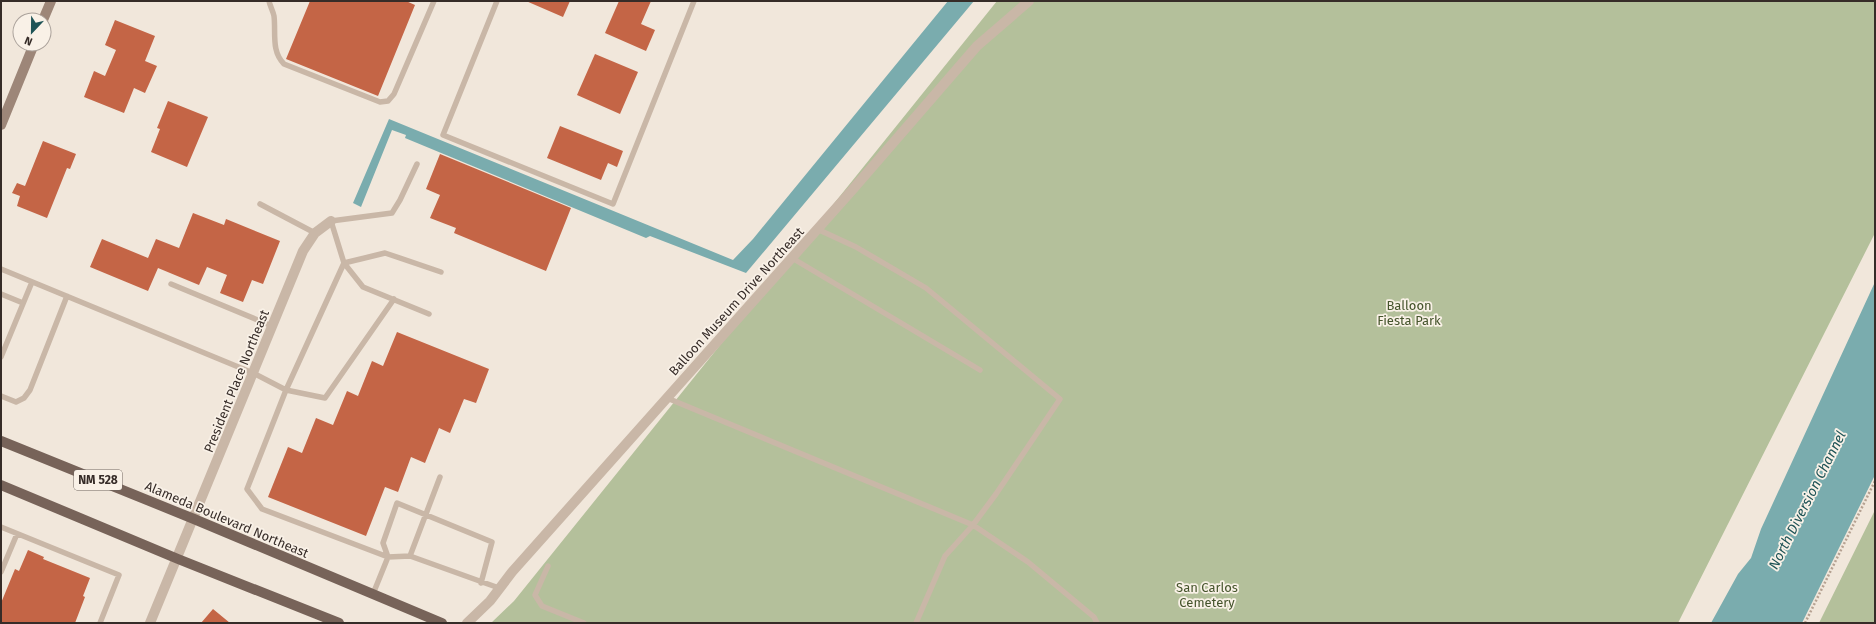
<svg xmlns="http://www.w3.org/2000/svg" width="1876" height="624" font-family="'Fira Sans',sans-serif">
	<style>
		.green { fill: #b4c09b }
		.water { fill: #7aacae }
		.building { fill: #c46546 }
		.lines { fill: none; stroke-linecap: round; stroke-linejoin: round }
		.path { stroke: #b5a191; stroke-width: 2.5; stroke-dasharray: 2 2; stroke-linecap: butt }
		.lane { stroke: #c9b7a7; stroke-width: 5.5 }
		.street { stroke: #c9b7a7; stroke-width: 10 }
		.secondary { stroke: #9d8678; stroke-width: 10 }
		.primary { stroke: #776359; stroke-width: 10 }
		.labels { text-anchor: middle; stroke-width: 3.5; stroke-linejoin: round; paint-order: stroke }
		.shield { fill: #f9f1e7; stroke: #706761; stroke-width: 1 }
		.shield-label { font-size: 12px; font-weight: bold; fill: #362c28 }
		.street-label { font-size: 13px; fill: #362c28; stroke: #f9f1e7 }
		.park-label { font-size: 13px; fill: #45542c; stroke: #f9f1e7 }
		.water-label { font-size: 14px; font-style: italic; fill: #1e5356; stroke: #f9f1e7 }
	</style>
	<rect width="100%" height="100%" fill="#f1e7db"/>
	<path class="green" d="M997 1H1875V233L1678 623H491L514 601Z
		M1875 510V623H1819Z"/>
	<path class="water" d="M948 1H974L746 273 650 236 646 238 405 138 406 135 392 130 361 207 353 203 389 119 733 260 753 239Z
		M1875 282V475L1802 623H1711L1738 574 1751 558 1761 529Z"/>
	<path class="building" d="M310 1H406L415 5 378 96 286 59Z
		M526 1H570L563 17Z
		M619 1H651L641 24 655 30 646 51 605 33Z
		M115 20 155 36 145 61 157 66 145 93 134 88 124 113 84 97 94 71 105 76 116 50 105 45Z
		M595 54 638 72 620 114 577 95Z
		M168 101 208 117 187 167 151 152 160 129 157 128Z
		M560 126 623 151 617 167 608 163 601 180 547 158Z
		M43 141 76 154 70 169 67 168 47 218 17 206 20 196 12 193 17 183 25 186Z
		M440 154 571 208 546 271 454 233 456 228 430 218 440 195 426 189Z
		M193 213 224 225 226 219 280 241 263 284 252 280 243 302 220 293 227 275 207 267 199 285 158 268 148 291 90 267 102 239 148 258 156 239 179 248Z
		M397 332 489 369 476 403 464 399 450 433 439 428 425 463 411 457 398 492 385 487 366 536 268 497 288 447 302 453 316 418 333 425 347 391 358 396 372 361 383 366Z
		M28 550 44 557 43 559 90 578 83 596 85 597 75 623H1V603L15 569 19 571Z
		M213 609 230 623H201Z"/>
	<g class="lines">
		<path class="path" d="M1805 623 1875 481"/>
		<path class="lane" d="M269 1C270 6 273 11 274 16 276 33 271 51 284 64L380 102 388 101 394 94 434 1
			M497 1 443 135 613 204 694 1
			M260 204 315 233
			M817 229 856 247 926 288 1060 399 996 494 973 525 945 556 916 623
			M792 258 980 370
			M1 269 253 373 286 390 344 263 331 221 392 213 400 200 417 164
			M171 284 272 326
			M1 294 23 303
			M429 314 363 287 344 263 385 253 441 272
			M1 357 32 282
			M1 396 16 402 24 398 30 390 67 296
			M667 398 973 525 1028 562 1094 617 1097 623
			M1 527 119 575 100 623
			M410 556 440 477
			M548 566 535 595 542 606 584 623
			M1 572 17 534
			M481 583 492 542 397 503 383 543 388 557 410 556 499 588
			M373 594 388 557 262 509 247 489 286 390 325 398 394 299"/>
		<path class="street" d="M150 623 303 251 315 233 331 221
			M467 623 490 601 512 572 854 188 977 46 1029 1"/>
		<path class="secondary" d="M43 20 51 1
			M1 125 34 44"/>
		<path class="primary" d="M1 441 194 519 442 623
			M1 485 178 559 339 623"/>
	</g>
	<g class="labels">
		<rect class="shield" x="74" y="470" width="48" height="20" rx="3"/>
		<g class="shield-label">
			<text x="98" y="484">NM 528</text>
		</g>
		<g class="street-label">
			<text transform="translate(736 301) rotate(-48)" y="5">Balloon Museum Drive Northeast</text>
			<text transform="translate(236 381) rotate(-68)" y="5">President Place Northeast</text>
			<text transform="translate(227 519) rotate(23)" y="5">Alameda Boulevard Northeast</text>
		</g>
		<g class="park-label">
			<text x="1409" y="310">Balloon<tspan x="1409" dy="15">Fiesta Park</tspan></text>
			<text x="1207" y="592">San Carlos<tspan x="1207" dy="15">Cemetery</tspan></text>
		</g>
		<g class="water-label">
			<text transform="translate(1807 500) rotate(-63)" y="5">North Diversion Channel</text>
		</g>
	</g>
	<rect width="1876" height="624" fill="none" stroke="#362c28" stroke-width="4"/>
	<g transform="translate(32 32) rotate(202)"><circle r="19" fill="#f9f1e7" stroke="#aba29b"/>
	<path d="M0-3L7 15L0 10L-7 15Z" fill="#1e5356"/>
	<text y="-6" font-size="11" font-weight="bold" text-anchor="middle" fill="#362c28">N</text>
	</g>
</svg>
